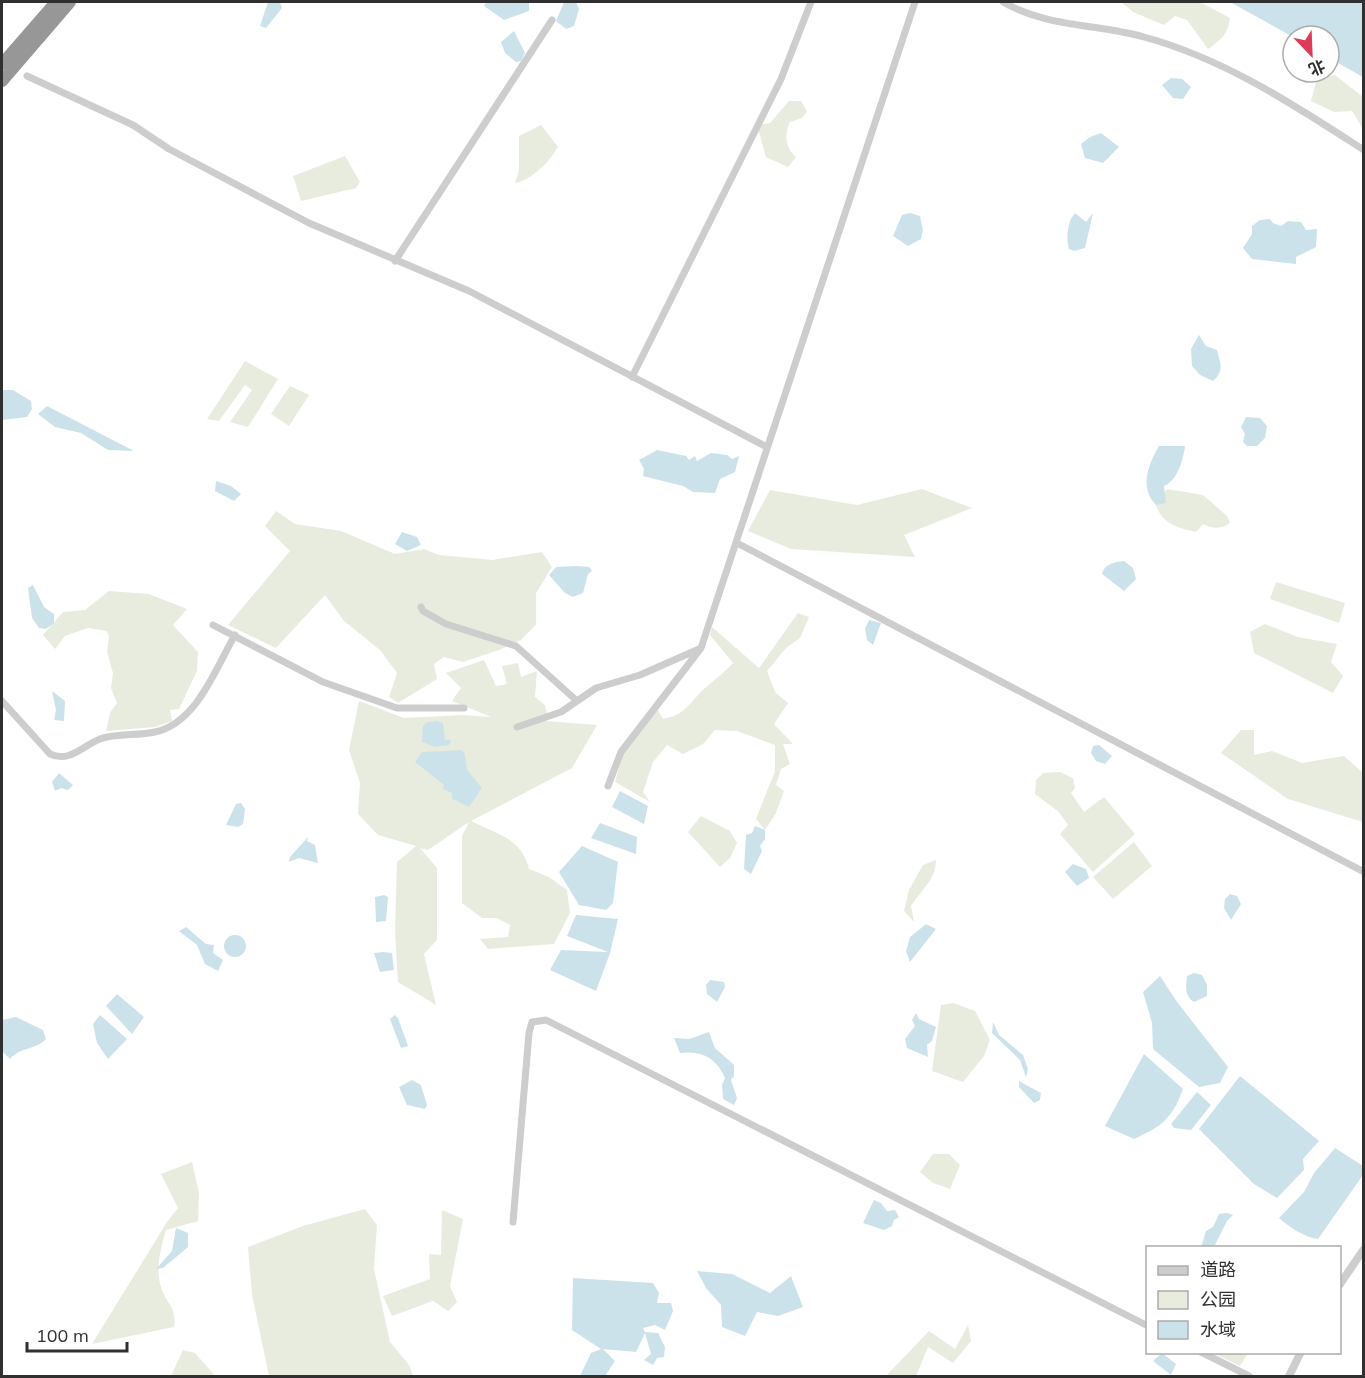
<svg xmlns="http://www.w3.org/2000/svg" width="1365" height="1378" font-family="Mulish,'Noto Sans SC',sans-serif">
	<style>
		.green { fill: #e7ecdf }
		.water { fill: #cce2eb }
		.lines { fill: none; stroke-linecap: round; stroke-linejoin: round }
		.minor { stroke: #cdcdcd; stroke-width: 7 }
		.tertiary { stroke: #cdcdcd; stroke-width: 8 }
		.motorway { stroke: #979797; stroke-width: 12 }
	</style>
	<rect width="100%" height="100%" fill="#fff"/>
	<path class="green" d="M1121 2H1200L1230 18C1228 34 1221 40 1208 49L1187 20 1175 16 1164 25 1133 12Z
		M1335 75 1363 97V129L1352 111 1334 112 1311 101 1317 78Z
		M789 101H801L807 111 802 118 790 122C784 135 785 147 796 157L788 167 766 157 757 125 770 123Z
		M541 125 558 147C549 162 532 180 515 183L519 170V136Z
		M345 156 360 182 356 188 301 201 293 176Z
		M245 361 278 379 248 427 230 422 252 390 245 385 219 421 207 419Z
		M290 386 309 395 289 426 271 414Z
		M922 489 972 508 904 535 915 557 791 549 748 531 770 490 857 505Z
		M1167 489 1203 495 1227 516 1230 523C1221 529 1213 529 1203 524L1196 532C1178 528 1162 524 1156 505Z
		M276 511 295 524 341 531 395 554 424 549 439 555 492 560 542 552 552 567 536 593V625L521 640 499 650 463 662 444 657 434 664 437 679 398 703 389 697 397 673 380 650 344 621 325 595 276 648 228 625 290 551 265 526Z
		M1276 582 1345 603 1339 623 1270 599Z
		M109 591 149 594 187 609 173 625 198 652 197 671 179 709 170 710 172 721 155 727 106 731 110 713 117 703 111 688 113 673 107 652 109 636 107 631 88 628 65 636 55 649 43 635 63 612 85 610Z
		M798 613 809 617 800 638 786 648 767 671 775 692 788 703 774 724 793 744H783L790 764 781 769 776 785 784 791 776 813 765 830 756 819 775 771V745L737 731 715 730 703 744 683 754 667 745 653 762 643 792 650 802 615 782 625 747 658 710 663 719C687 714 688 704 704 689 714 680 724 673 733 663L710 635 712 627 759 668Z
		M1265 624 1298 637 1337 644 1331 662 1343 676 1333 693 1254 653 1250 632Z
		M484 660 496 686 507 684 502 666 518 663 521 677 537 671 535 697 545 705 547 714 533 720 597 725 572 768 471 821C496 834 521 837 529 869L549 877 567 890 570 913 554 944 488 949 480 939 508 937 510 925 497 918H482L462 903V836L469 822 428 850 420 848 437 868V940L424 954 436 1005 398 982 395 931 397 862 416 846 378 835 358 814 360 783 349 750 359 701 404 718 462 715 491 717 452 701 461 688 446 673Z
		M1241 730H1254V755L1272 751 1302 763 1344 756 1363 773V822L1288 799 1221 753Z
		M1060 772 1073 778 1075 788 1071 793 1084 812 1104 797 1135 834 1093 872 1060 834 1068 825 1059 812 1035 794 1036 780 1043 773Z
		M701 816 730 831 737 843 730 858 720 867 688 832Z
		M1134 842 1152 866 1113 899 1093 877Z
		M936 860C936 880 921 890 911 906L914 922 904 911 909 890 923 865Z
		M953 1003 975 1011 990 1040 984 1056 963 1082 932 1071 941 1005Z
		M933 1154H949L960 1165 950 1189 933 1183 920 1172Z
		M192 1162 199 1193 198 1221 166 1230C161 1247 155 1269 161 1287 166 1304 177 1306 174 1327L92 1344 167 1222 178 1208 161 1174Z
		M365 1209 377 1225 374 1269 390 1342 409 1365 413 1376H269L252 1295 248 1247 303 1226Z
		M442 1210 463 1219 450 1286 457 1302 448 1311 433 1301 392 1316 383 1296 430 1279 429 1254 441 1255Z
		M968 1325 971 1341 953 1363 928 1347 916 1376H886L929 1331 955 1349Z
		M183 1350 195 1353 215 1376H171Z
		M1213 1353H1248L1240 1366Z"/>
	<path class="water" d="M268 2H280L282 8 266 28 260 26Z
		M486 2H529V11L504 20 484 6Z
		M564 2H576L579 9 574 26 566 29 556 21Z
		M1230 2H1363V77L1329 58V36L1293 37Z
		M514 31 525 53 521 61 516 62 505 53 501 42Z
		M1171 78 1182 79 1191 87 1183 99 1173 98 1162 85Z
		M1101 133 1119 147 1103 163 1085 158 1081 144 1090 137Z
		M910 213 920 216 923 230 921 239 908 246 893 236 902 215Z
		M1075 213 1086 222 1093 213 1085 248 1074 251 1069 249C1066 238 1067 222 1075 213Z
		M1270 219 1273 223 1281 226 1288 221 1301 222 1306 230 1317 229 1316 247 1296 257V264L1252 259 1243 248 1252 234V226L1260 220Z
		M1199 335 1206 346 1217 350C1220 363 1225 370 1213 381L1200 375 1192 366 1191 349Z
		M2 390H13L31 401 32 409 27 417 2 420Z
		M47 406 134 451 108 450 81 433 55 427 38 414Z
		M1246 417 1260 418 1267 426 1265 438 1257 446H1247L1243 442 1245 434 1241 427Z
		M1159 446H1185C1183 460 1178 480 1164 486L1166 503 1156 505C1139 488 1148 465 1159 446Z
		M657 450 686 456 689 460 695 456 697 461 711 453 727 455 732 459 739 456 735 472 720 479 715 493 693 492 683 486 643 476 644 469 639 460Z
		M216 481 231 486 241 494 234 501 215 491Z
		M402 532 417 537 421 545 407 551 395 544Z
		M1124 561 1133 568 1136 579 1124 591 1102 574C1104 564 1114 562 1124 561Z
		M578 566 589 567 592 571 588 574 583 593 573 597 565 593 549 575 556 567Z
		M33 585 44 607 54 614V623L46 629 39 628 32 618 28 588Z
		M869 620 881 623 873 645 867 640 865 629Z
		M52 691 65 701 64 721 54 720 56 710Z
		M436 721 443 723 445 740H451L449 745 435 747 422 742 423 726 427 722Z
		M1099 745 1112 756 1105 764 1096 761 1091 753 1093 746Z
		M462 750 465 755 467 770 482 788 469 807 452 799V793L443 789 444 785 415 762 422 752Z
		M59 773 73 785 68 790 61 788 55 791 52 782Z
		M620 791 648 806 644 824 612 807Z
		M241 803 245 809 243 824 238 827 226 825 236 804Z
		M600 823 637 837 636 854 591 838Z
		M755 826 765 830V839L760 846 762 851 751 874 744 869 746 835 752 833Z
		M308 837 307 841 315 845 318 863 299 858 289 862 290 857Z
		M582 846 618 862 613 903 606 910 579 905 559 872Z
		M1073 864 1086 869 1089 878 1077 886 1065 872Z
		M1230 894 1237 896 1241 904 1231 920 1224 908 1225 899Z
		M384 895 388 897 386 921 376 922 375 897Z
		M576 915 618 919 610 953 596 991 550 970 561 950 608 952 567 936Z
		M926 924 936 929 910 962 906 951 910 937Z
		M186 927 206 944 214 945 213 953 223 960 218 971 205 964 197 945 179 931Z
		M224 946a11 11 0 1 1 22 0a11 11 0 1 1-22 0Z
		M383 952 392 953 394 970 380 972 374 953Z
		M1194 973 1202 975 1207 985V996L1194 1002C1184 995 1186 987 1187 976Z
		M1160 976 1177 1002 1228 1067 1220 1083 1199 1087 1153 1049 1152 1023 1143 992Z
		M710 980 724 982 725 987 717 1002 707 994 706 985Z
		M117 994 144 1017 132 1034 106 1006Z
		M916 1013 919 1019 936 1027 932 1041 927 1045 928 1057 907 1048 905 1039 915 1026 912 1020Z
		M100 1015 127 1039 108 1059 97 1043 93 1024Z
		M395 1015 398 1018 408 1046 401 1048 390 1019Z
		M16 1017 43 1030 46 1039C36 1050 20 1047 10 1059L2 1051V1020Z
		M993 1022 999 1035 1023 1055 1028 1069 1026 1077 1020 1060 992 1033Z
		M709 1032 715 1048 734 1065V1076L731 1080 737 1098 734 1105 723 1099 722 1085 725 1078C717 1058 701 1050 680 1053L674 1038 689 1039Z
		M1144 1054 1183 1089C1172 1119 1162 1126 1134 1139L1105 1126Z
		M1240 1076 1319 1141 1303 1159 1304 1170 1277 1198 1254 1184 1199 1129Z
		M412 1080 421 1085 427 1105 425 1109 407 1105 399 1087Z
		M1019 1081 1041 1093 1040 1100 1034 1103 1019 1087Z
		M1197 1092 1211 1105 1191 1130 1174 1128 1171 1124Z
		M1335 1148 1363 1166V1175L1318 1239C1304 1237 1289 1227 1279 1218L1304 1192 1314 1173Z
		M874 1200 881 1203 887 1211 895 1210 899 1217 894 1220 892 1226 884 1230 863 1223Z
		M1227 1213 1233 1215 1227 1221 1214 1247H1201L1206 1231 1213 1227 1219 1214Z
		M176 1228 188 1233V1247L163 1268 156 1269 172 1251Z
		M697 1271 732 1274 770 1293 791 1276 803 1307 778 1316 757 1312 745 1336 722 1327 721 1305 706 1288Z
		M573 1278 653 1283 659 1293 657 1303H671L673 1311 665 1330 655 1325 643 1328 645 1332 658 1333 665 1347 664 1357 657 1358 653 1365 644 1360 651 1354 645 1333 636 1352 603 1349 615 1361 605 1376H580L591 1353 601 1349 572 1330Z
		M1162 1353 1176 1364 1171 1375 1153 1361Z"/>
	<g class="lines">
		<path class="minor" d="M1003 2C1046 27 1097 24 1144 37 1225 59 1294 105 1364 150
			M27 76 133 125 169 149 309 223 469 291 767 447
			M395 261 552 20
			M632 377 781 79 811 2
			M737 543 1364 872
			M421 607 423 611 446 624 516 646 577 701
			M213 625 323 682 397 708H464
			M2 701 50 754C70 763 82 746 100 739 116 733 138 736 155 732 197 723 215 669 235 635
			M517 727 561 712 596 688 640 675 699 649
			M608 786 621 752 701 648 915 2
			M513 1222 529 1033 532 1022 546 1020 1148 1326
			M1201 1352 1249 1376"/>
		<path class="tertiary" d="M1340 1284 1364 1249
			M1289 1376 1301 1352"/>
		<path class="motorway" d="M2 64 56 2
			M2 81 70 2"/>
	</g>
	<rect width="1365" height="1378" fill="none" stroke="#303030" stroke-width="6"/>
	<rect x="1146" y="1246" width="195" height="108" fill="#ffffff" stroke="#acacac" stroke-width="1.5"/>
	<rect x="1158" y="1266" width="30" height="9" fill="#cdcdcd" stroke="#acacac" stroke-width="1.5"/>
	<text x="1200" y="1276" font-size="18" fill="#303030">道路</text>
	<rect x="1158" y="1291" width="30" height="18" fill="#e7ecdf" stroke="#acacac" stroke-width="1.5"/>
	<text x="1200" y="1306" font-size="18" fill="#303030">公园</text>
	<rect x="1158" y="1321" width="30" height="18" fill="#cce2eb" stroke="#acacac" stroke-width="1.5"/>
	<text x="1200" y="1336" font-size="18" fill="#303030">水域</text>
	<g transform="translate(1311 54) rotate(157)"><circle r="28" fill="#ffffff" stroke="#acacac" stroke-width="1.5"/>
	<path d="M0-4.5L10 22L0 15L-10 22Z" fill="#dd3c58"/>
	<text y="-9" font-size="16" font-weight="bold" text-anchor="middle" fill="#303030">北</text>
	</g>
	<path d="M27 1342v9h100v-9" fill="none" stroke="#303030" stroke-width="3"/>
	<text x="36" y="1342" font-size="18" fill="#303030" stroke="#ffffff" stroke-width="4.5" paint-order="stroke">100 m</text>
</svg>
